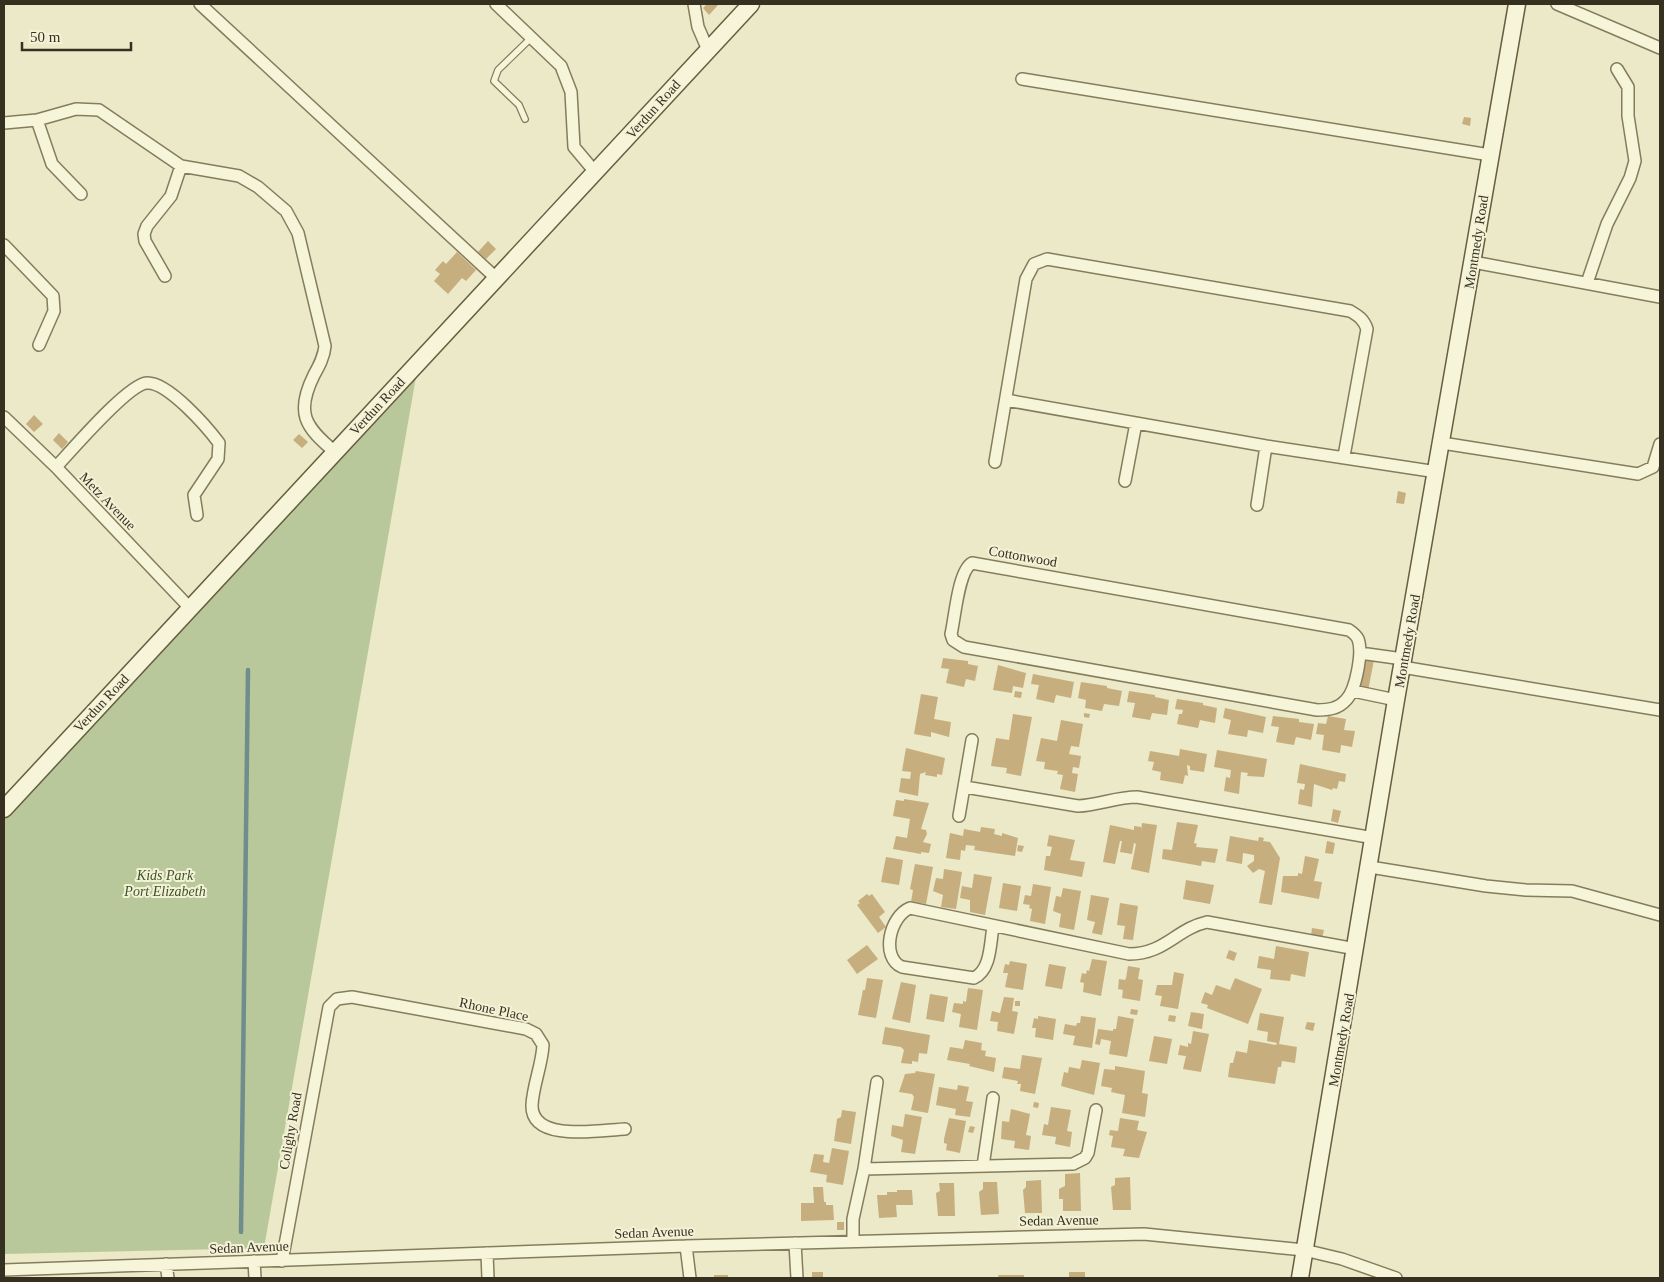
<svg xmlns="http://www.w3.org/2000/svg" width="1664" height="1282" font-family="'Times New Roman',serif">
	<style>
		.green { fill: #b8c89b }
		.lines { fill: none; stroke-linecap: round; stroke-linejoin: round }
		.stream { stroke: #6f8d8d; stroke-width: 4.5 }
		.building { fill: #c6ae7f }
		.lane-casing { stroke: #857c5d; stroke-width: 8 }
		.street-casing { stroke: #857c5d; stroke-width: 14 }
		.secondary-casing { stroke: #675d40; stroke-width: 19 }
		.lane { stroke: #f6f5d9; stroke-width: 5.5 }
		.street { stroke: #f6f5d9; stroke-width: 11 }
		.secondary { stroke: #f6f5d9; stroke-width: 16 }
		.labels { text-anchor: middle; stroke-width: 4; stroke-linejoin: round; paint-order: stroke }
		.street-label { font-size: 14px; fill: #363020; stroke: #f3f2d6 }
		.park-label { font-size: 14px; font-style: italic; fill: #3d5128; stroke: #f3f2d6 }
	</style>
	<rect width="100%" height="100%" fill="#ebe9c7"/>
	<path class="green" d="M417 371 264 1248 4 1254V817Z"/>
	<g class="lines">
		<path class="stream" d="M241 1232 248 670"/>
	</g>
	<path class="building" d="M707 4H719L709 15 703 8Z
		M1464 117 1471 118 1470 126 1462 124Z
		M488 241 496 249 486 259 478 252Z
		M457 252 476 270 466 281 462 278 448 294 434 281 440 274 435 270 443 261 446 264Z
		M34 415 43 424 34 432 26 424Z
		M59 433 68 442 62 449 53 440Z
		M299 434 308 442 302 448 293 440Z
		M1398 491 1406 493 1404 504 1396 503Z
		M943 658 968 661V664L978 666 975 681 966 679 964 687 946 683 949 669 941 668Z
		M1366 658 1374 660 1368 691 1360 689Z
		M998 665 1026 673 1023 688 1013 686 1012 693 993 690Z
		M1033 674 1074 682 1071 698 1056 695 1054 703 1036 699 1039 685 1031 684Z
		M1081 682 1107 686V688L1122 691 1119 706 1104 704 1102 711 1085 708 1086 700 1078 698Z
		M1015 691 1022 692 1021 698 1014 697Z
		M1129 691 1155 695V697L1169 700 1167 715 1152 713 1150 720 1132 717 1135 703 1127 702Z
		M921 694 938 697 934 719 951 722 949 737 931 732V737L914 734Z
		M1177 699 1203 703V705L1217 708 1215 723 1200 720 1198 728 1177 724 1179 714H1182L1183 710 1175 709Z
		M1225 708 1266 717 1263 733 1248 730 1247 737 1228 734 1231 720 1223 718Z
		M1084 713 1090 714 1089 718 1084 717Z
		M1013 714 1032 717 1021 776 1006 773 1007 768 991 766 996 738 1009 740Z
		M1273 716 1299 719V722L1314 724 1311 740 1296 737 1294 745 1276 742 1279 727 1271 726Z
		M1328 716 1346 719 1344 730 1355 731 1352 747 1341 745 1340 753 1322 750 1324 735 1316 734 1318 723 1326 724Z
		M1061 720 1083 724 1079 747 1071 746 1069 754 1081 756 1079 768 1073 767 1072 773 1078 774 1075 792 1060 789 1063 775 1057 774 1058 771 1044 769 1045 762 1036 761 1041 738 1057 741Z
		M906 748 945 758 942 775 937 774V777L925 775 926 772 920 774 918 796 899 792 901 778 910 779 911 772 902 771Z
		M1180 749 1207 754 1204 772 1190 770V766L1187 765 1188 776 1185 775 1183 784 1160 780 1161 772 1152 770 1154 762 1148 761 1150 751 1179 756Z
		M1217 750 1267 759 1264 777 1247 776 1248 773 1241 772 1239 794 1224 791 1226 777 1230 778 1231 770 1214 767Z
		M1300 764 1346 774 1345 782 1339 781 1337 789 1333 788 1332 790 1314 784 1312 807 1298 804 1300 789 1304 790 1305 784 1297 783Z
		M904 799 929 803 921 829 926 830 927 834 923 842 931 844 929 853 921 852V854L893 849 896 836 907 838 910 819 893 816 896 800 904 801Z
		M1333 809 1341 811 1338 823 1331 821Z
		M1177 822 1198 825 1194 843 1197 844 1196 847 1218 849 1215 863 1202 861 1201 866 1162 859 1163 849 1172 850Z
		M1142 823 1157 825 1149 873 1131 869 1136 844 1134 843 1132 854 1120 852 1122 841H1120L1115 864 1103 862 1110 825 1134 830V826L1141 827V831Z
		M981 827 995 829 994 834 1002 836V833L1018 838 1015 856 974 850 975 846 966 845 965 851 961 850 960 860 946 858 950 833 963 836 964 829 980 832Z
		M1049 835 1075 840 1070 860 1085 862 1082 877 1044 870 1046 856H1050L1052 847 1047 846Z
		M1230 836 1258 841 1259 837 1264 838 1263 841 1270 842 1280 858 1272 905 1259 903 1265 871 1259 869 1253 873 1247 866 1254 861V855L1243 853 1242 864 1226 861Z
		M1327 841 1335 843 1333 854 1325 853Z
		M1018 845 1024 846 1022 852 1017 851Z
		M1305 856 1319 859 1314 881 1322 882 1319 899 1281 892 1283 876H1298V873L1302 874Z
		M886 857 903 860 899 885 881 882Z
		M915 864 933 867 926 904 911 902 913 890 910 889Z
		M944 869 962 872 956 909 941 907 943 895 933 891 936 878 943 879Z
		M974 874 992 877 985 915 970 912V900L960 898 962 886 972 888Z
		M1186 880 1214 885 1210 904 1183 899Z
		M1003 883 1021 886 1017 911 999 908Z
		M1033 884 1051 887 1045 924 1030 921 1032 909 1029 908 1030 905 1023 904 1025 895 1031 896Z
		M1063 888 1081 891 1074 930 1059 927 1061 914 1053 911 1056 896 1061 897Z
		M867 894 869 896 872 894 885 912 879 917 886 927 878 933 857 905 860 903 858 901Z
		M1091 895 1109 898 1102 935 1092 933 1095 922 1087 920Z
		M1120 903 1138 906 1133 940 1123 939 1125 926 1117 925Z
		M1312 928 1324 930 1322 938 1311 936Z
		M867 945 878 959 857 974 847 960Z
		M1276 946 1309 952 1305 977 1291 974 1290 981 1270 979 1271 970 1257 968 1259 956 1274 959Z
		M1229 950 1237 953 1234 961 1226 958Z
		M1092 959 1107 961 1101 996 1083 992 1084 983 1080 982 1082 973 1086 974 1087 970 1089 971Z
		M1010 961 1027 964 1023 990 1005 987 1008 973H1003L1005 964 1009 965Z
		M1049 964 1066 967 1062 989 1045 986Z
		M1128 966 1140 968 1138 979 1143 980 1140 1001 1122 998 1123 990 1118 989 1119 979 1125 980 1126 978Z
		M1174 972 1184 974 1178 1009 1160 1006 1162 996 1155 995 1157 985H1172Z
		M867 978 883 980 876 1018 858 1015 863 990H865Z
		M1235 978 1262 989 1248 1024 1207 1008 1208 1005 1201 1003 1205 992 1212 995 1216 985 1230 990Z
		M901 982 916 985 910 1023 892 1019Z
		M968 988 983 990 977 1030 959 1027 961 1014 952 1012 954 1003 963 1004V1001L966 1002Z
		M930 994 948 997 944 1022 926 1019Z
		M1004 997 1014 998 1012 1011 1018 1012 1014 1034 997 1031 998 1022 990 1021 992 1011 1000 1013Z
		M1015 1001H1020V1006H1015Z
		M1131 1009 1138 1010 1137 1015 1130 1014Z
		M1191 1012 1204 1014 1202 1029 1188 1026Z
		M1260 1013 1284 1017 1279 1044 1297 1047 1295 1063 1282 1061 1281 1067H1278L1275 1084 1228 1077 1230 1063H1233L1236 1051 1247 1053 1249 1040 1276 1045 1277 1043 1267 1041 1268 1032 1257 1030Z
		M1169 1015 1176 1016 1175 1022 1168 1021Z
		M1038 1016 1056 1019 1053 1040 1035 1037 1036 1028H1032L1034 1018 1038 1019Z
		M1081 1016 1096 1018 1092 1048 1073 1045 1075 1036 1063 1034 1065 1024 1076 1026 1077 1023H1080Z
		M1118 1016 1134 1019 1127 1057 1109 1054 1111 1041 1101 1039 1100 1045 1095 1044 1098 1029 1113 1031V1029H1116Z
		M1307 1022 1315 1023 1313 1031 1305 1029Z
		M885 1027 930 1035 927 1054 919 1053 918 1062 912 1061V1064L901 1063 904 1050 901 1047 882 1044Z
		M1193 1031 1209 1034 1201 1072 1183 1069 1186 1056 1178 1055 1180 1045 1188 1047V1043L1191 1044Z
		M1154 1036 1172 1039 1167 1064 1149 1061Z
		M965 1040 982 1043 981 1050 986 1051 985 1056 996 1058 994 1072 969 1066 970 1064 947 1060 950 1047 963 1049Z
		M1022 1055 1042 1058 1035 1094 1020 1091 1021 1084H1017L1018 1081 1002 1078 1004 1067 1020 1069Z
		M1082 1060 1100 1063 1094 1095 1061 1086 1064 1072 1068 1073 1069 1067 1080 1069Z
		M1115 1066 1145 1071 1142 1093 1148 1094 1145 1117 1122 1113 1125 1095 1111 1092 1112 1088 1101 1086 1104 1069 1115 1070Z
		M916 1071 935 1074 928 1113 911 1110 914 1097 912 1094 899 1092 905 1074 915 1073Z
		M958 1085 969 1087 966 1101 973 1102 970 1117 955 1115 956 1109 936 1105 939 1087 957 1090Z
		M1034 1102 1039 1103 1038 1108 1033 1107Z
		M1051 1107 1071 1110 1067 1131 1072 1132 1070 1147 1055 1144 1056 1137 1042 1135 1044 1124 1048 1125Z
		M1011 1109 1030 1114 1026 1135 1031 1136 1029 1150 1014 1148 1015 1141 1001 1139 1002 1121 1009 1122Z
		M842 1110 856 1112 851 1144 834 1141 837 1119 841 1117Z
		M905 1114 922 1117 915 1154 901 1152 903 1140 891 1136 892 1125 903 1127Z
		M949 1118 966 1121 960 1153 946 1150 947 1144 944 1143V1139Z
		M1120 1118 1139 1121 1137 1130 1147 1132 1139 1158 1123 1156 1125 1149 1111 1147 1113 1136 1109 1135 1110 1130 1118 1131Z
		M970 1126 975 1127 973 1133 968 1132Z
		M832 1148 849 1151 843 1185 826 1182 827 1175 810 1172 814 1154 824 1155 823 1162 829 1163Z
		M1080 1173 1081 1211H1063V1199H1059V1189L1065 1186V1174Z
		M1130 1177 1131 1210H1113L1111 1187 1115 1185V1178Z
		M1041 1180 1042 1213H1025L1023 1190 1026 1187V1181Z
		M983 1182H997L999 1214 981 1215 979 1192 983 1189Z
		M939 1183H954L955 1216H938L936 1193 940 1191Z
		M813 1187H823L824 1202H826V1205H833L834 1220 801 1221V1203H814Z
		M897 1190H912L913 1205H896L897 1217 879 1218 877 1195H887V1192H897Z
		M837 1222H844V1230H837Z
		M812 1272H823V1278H812Z
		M1069 1272H1085V1278H1069Z
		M714 1275H728V1278H714Z
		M998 1275H1024V1278H999Z"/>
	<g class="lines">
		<g class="lane-casing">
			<path id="lane" d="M525 119 519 105 494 81 498 70 532 37"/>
		</g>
		<g class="street-casing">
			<path id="street" d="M200 4 496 278
				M496 4 561 66 571 92 574 147 595 172
				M694 4 698 27 708 50
				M1557 4 1660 48
				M1022 79 1490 155
				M37 120 52 164 81 194
				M4 123 37 120 76 109 99 110 181 166 239 176 258 187 286 211 298 233 325 346C324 357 319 366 314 375 295 413 305 427 335 452
				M4 245 53 296 54 311 39 345
				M1473 262 1660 297
				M165 276 145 241 144 234 147 226 171 196 181 166
				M1587 283 1607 224 1630 178 1635 161 1628 116V87L1617 69
				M1006 400 1266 446 1437 472
				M4 417 56 467 189 607
				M1442 443 1638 474 1653 467 1660 444
				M995 462 1026 279 1034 264 1047 259 1350 311C1359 316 1364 320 1367 329L1344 456
				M56 467C71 451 128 384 147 383 168 382 207 427 219 443L218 459 194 495 197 515
				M1125 481 1136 423
				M1257 505 1266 446
				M972 563 1349 630C1352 632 1356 635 1358 639 1363 652 1356 690 1346 700 1338 709 1328 710 1317 710L964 647 953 640 951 634C955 618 958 571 972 563Z
				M1360 653 1403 659
				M1402 667 1660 710
				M1353 691 1396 700
				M965 787 1078 806C1098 805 1117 797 1137 797L1374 838
				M959 816 972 740
				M1370 867 1486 886 1526 890 1572 891 1660 915
				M993 927C990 944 991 970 974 978L902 967C880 957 890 916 910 908L1129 954C1165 954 1176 929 1207 922L1356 949
				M983 1166 993 1098
				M864 1169 1073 1164 1085 1158 1088 1153 1096 1110
				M853 1241V1219L864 1169 877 1082
				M795 1243 797 1278
				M686 1246 690 1278
				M487 1253 488 1278
				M254 1261 255 1278
				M282 1261 329 1007 337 999 352 997 526 1029 536 1034 543 1045C542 1065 533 1085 532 1105 531 1143 601 1130 625 1129
				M166 1264 168 1278
				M4 1270 686 1246 1144 1234 1304 1250 1342 1259 1396 1278"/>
		</g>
		<g class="secondary-casing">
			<path id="secondary" d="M4 809 751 4
				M1300 1278 1396 700 1517 4"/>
		</g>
		<use href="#lane" class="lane"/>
		<use href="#street" class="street"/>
		<use href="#secondary" class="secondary"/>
	</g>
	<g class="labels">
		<g class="street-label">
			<text transform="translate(653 109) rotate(-48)" y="5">Verdun Road</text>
			<text transform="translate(1476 242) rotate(-81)" y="5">Montmedy Road</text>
			<text transform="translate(377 406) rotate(-47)" y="5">Verdun Road</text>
			<text transform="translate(108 501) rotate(46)" y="5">Metz Avenue</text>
			<text transform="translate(1023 556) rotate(10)" y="5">Cottonwood</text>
			<text transform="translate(1407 641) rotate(-80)" y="5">Montmedy Road</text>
			<text transform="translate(101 703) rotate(-47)" y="5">Verdun Road</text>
			<text transform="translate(494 1009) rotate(12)" y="5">Rhone Place</text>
			<text transform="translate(1341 1040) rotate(-80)" y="5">Montmedy Road</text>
			<text transform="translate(290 1131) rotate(-80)" y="5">Colighy Road</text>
			<text transform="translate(1059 1220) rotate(-1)" y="5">Sedan Avenue</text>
			<text transform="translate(654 1232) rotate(-2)" y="5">Sedan Avenue</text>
			<text transform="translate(249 1247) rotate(-2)" y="5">Sedan Avenue</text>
		</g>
		<g class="park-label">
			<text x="165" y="880">Kids Park<tspan x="165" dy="16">Port Elizabeth</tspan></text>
		</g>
	</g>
	<rect width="1664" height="1282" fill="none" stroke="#363020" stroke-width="10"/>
	<path d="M22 42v8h109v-8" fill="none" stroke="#363020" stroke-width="2.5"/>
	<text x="30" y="42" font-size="15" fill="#363020" stroke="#f3f2d6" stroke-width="4" paint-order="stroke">50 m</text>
</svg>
